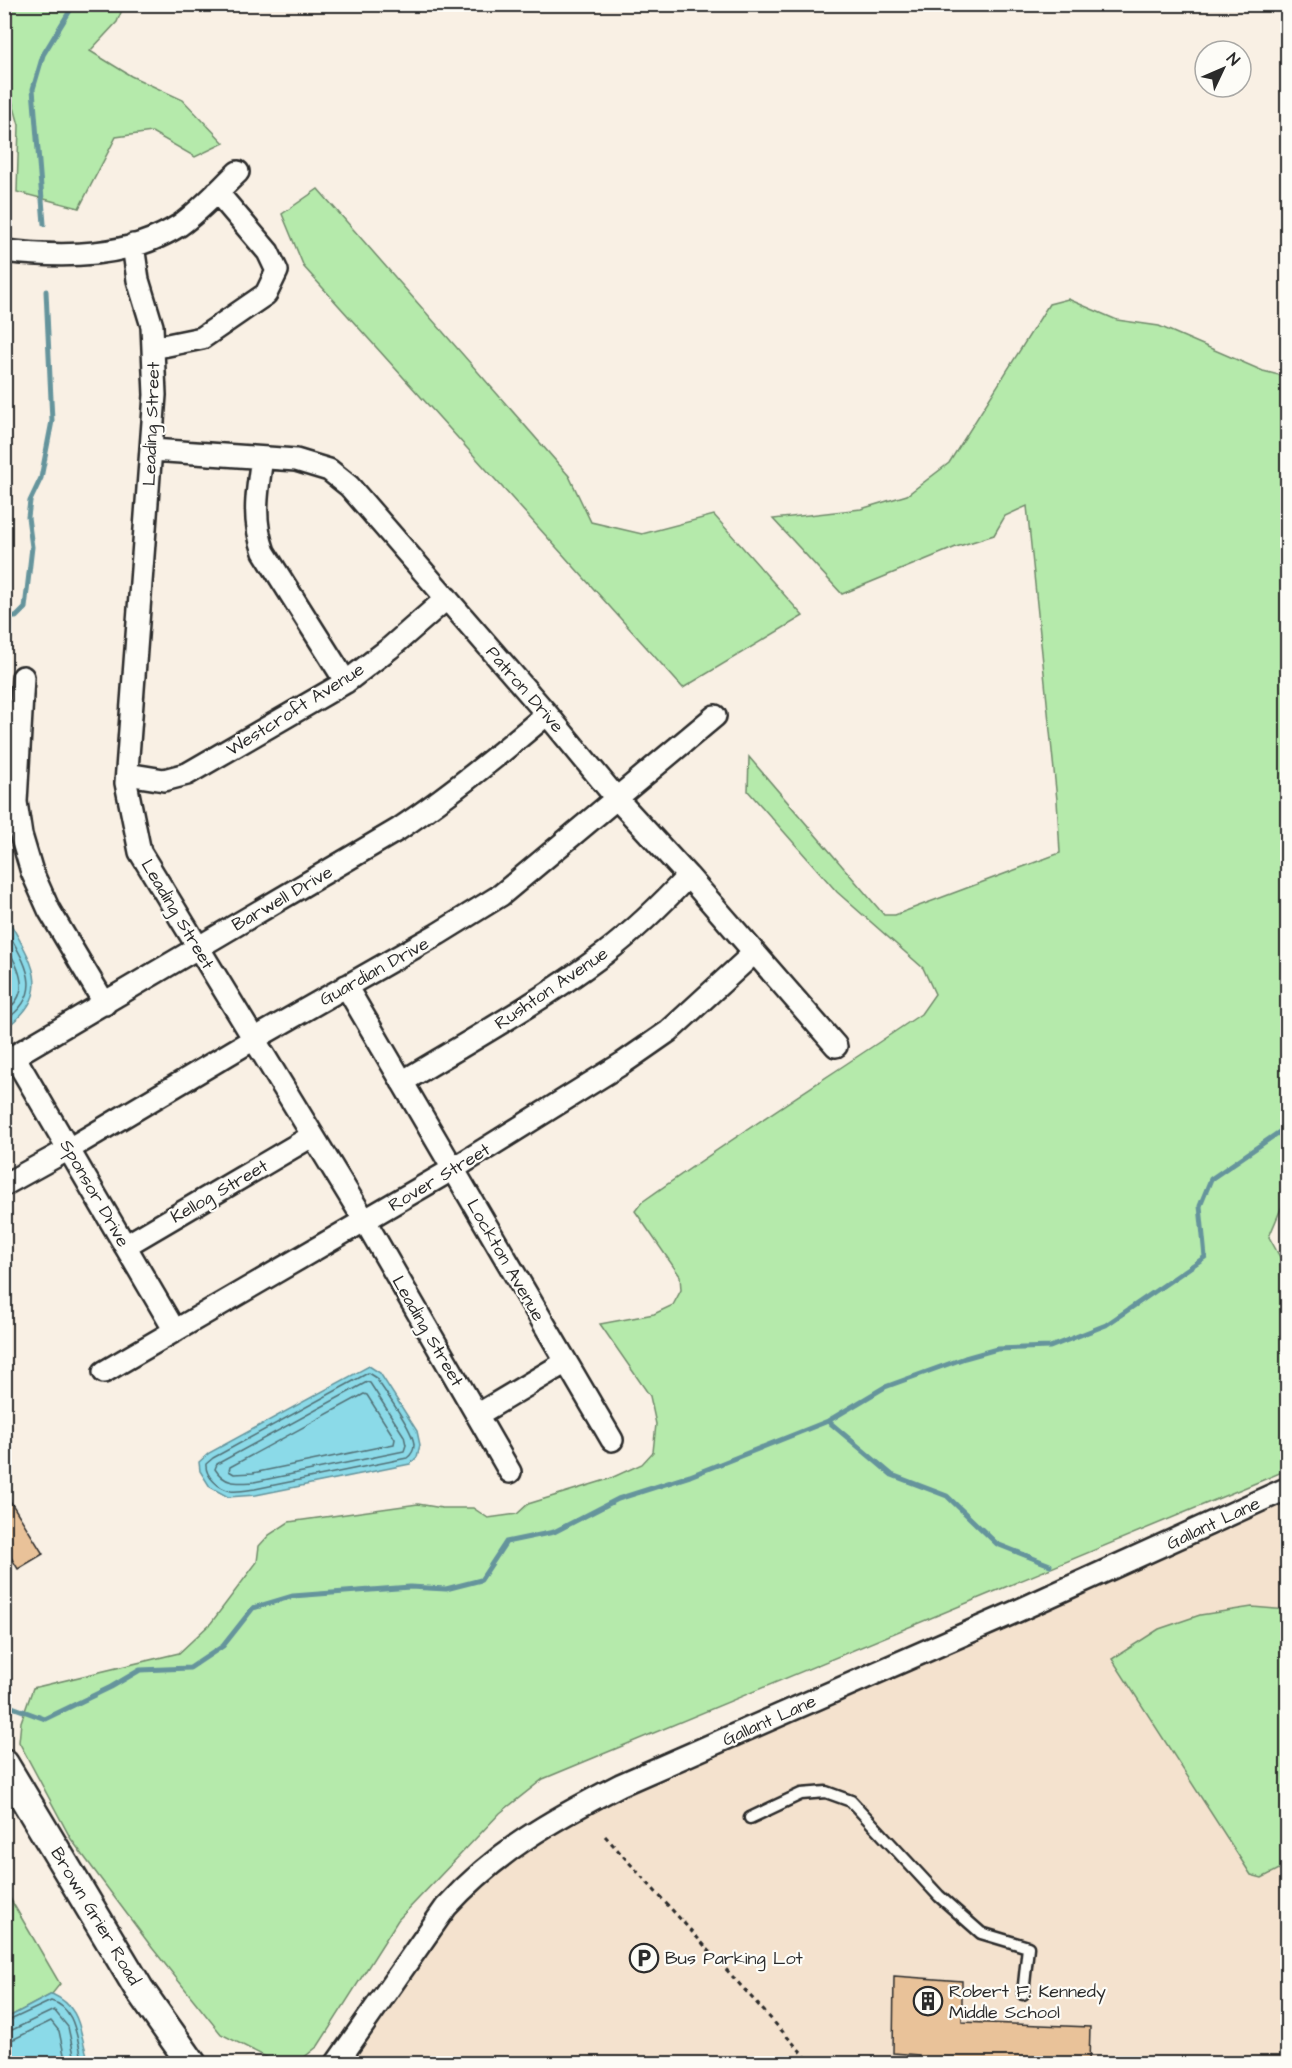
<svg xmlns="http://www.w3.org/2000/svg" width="1292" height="2068" font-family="'Architects Daughter',sans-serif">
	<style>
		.built { fill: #f4e2ce }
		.green { fill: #b5eaab; stroke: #708a6b; stroke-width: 1.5 }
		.water { fill: #8bdae8; stroke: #65949c; stroke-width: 1.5 }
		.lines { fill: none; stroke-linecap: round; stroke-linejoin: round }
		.shore { stroke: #517177; stroke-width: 1.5 }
		.stream { stroke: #65949c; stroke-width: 5 }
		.building { fill: #e9c299; stroke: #2b2b2b; stroke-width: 1.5 }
		.lane-casing { stroke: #2b2b2b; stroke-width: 15 }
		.street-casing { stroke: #2b2b2b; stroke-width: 26 }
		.secondary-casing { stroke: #2b2b2b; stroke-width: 33 }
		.path { stroke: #2b2b2b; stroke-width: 3; stroke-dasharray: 4.5 4.5; stroke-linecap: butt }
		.lane { stroke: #fdfcf7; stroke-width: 10 }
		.street { stroke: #fdfcf7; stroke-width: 21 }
		.secondary { stroke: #fdfcf7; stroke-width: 28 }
		.labels { text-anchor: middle; stroke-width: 4.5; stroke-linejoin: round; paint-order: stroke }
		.street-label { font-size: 18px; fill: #2b2b2b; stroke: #fdfcf7 }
		.poi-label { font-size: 18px; fill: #2b2b2b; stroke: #fdfcf7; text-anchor: start }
	</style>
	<rect width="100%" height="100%" fill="#f9f0e4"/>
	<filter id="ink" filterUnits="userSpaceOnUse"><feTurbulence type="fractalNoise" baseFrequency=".0167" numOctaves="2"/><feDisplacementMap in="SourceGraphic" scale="12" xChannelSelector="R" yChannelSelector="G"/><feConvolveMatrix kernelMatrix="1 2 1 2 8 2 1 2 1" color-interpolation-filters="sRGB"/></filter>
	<g filter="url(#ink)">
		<path class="built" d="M1287 1497V2063L344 2064 416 1956 475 1886 558 1826 659 1778Z"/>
		<path class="green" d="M5 4 124 5 117 22 90 51 131 76 183 100 224 143 195 157 152 132 116 137 79 208 17 192 19 125 5 75Z
			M318 189 569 476 591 522 642 534 714 515 803 616 683 688 304 267 282 214Z
			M1068 299 1117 320 1159 326 1263 371 1287 377 1288 1192 1269 1237 1287 1270V1470L543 1779 500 1813 398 1920 318 2046 297 2063 270 2059 221 2034 153 1949 71 1839 19 1742 21 1722 33 1688 179 1653 211 1623 257 1562 259 1546 269 1535 289 1522 418 1504 442 1508H473L488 1518 517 1514 528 1504 609 1479 642 1464 653 1452 656 1424 650 1396 600 1324 654 1314 673 1305 681 1290 680 1276 635 1211 642 1202C733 1137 828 1077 921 1014L935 994 923 968 837 892 748 791 749 757 884 915H895L1060 853 1057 800 1027 506 1005 516 994 535 956 547 842 594 773 519 861 509 907 495 949 463 1049 304Z
			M1252 1607 1288 1610 1287 1865 1262 1878 1251 1875 1112 1659 1159 1629 1200 1615Z
			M4 1888 60 1984 52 1994 5 2019Z"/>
		<path class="water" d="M4 912C28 957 59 992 5 1028Z
			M369 1366 380 1373 417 1431 420 1445 417 1457 410 1464 256 1495 228 1497 210 1487 200 1471 199 1462 209 1453Z
			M52 1994C85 2009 78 2036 90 2063H5V2019Z"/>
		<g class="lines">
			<path class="shore" d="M4 925C23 961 49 992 4 1021
				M4 942C17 966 35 992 4 1012
				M368 1373 376 1378C385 1392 414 1431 414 1445 414 1451 411 1455 407 1458L255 1489C248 1490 238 1492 231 1491 219 1489 205 1476 206 1464L213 1458Z
				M367 1382 370 1383 404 1436 406 1445 404 1451 254 1482C237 1483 225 1485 215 1469L217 1464Z
				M364 1394 367 1395 395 1439 394 1444 253 1473 234 1474 229 1471 230 1467Z
				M4 2023 51 2001C78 2008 76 2043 84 2064
				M4 2031 12 2030 54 2010 68 2027 76 2064
				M4 2040 14 2039 51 2021 59 2031 66 2064"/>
			<path class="stream" d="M44 224 33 89 43 55 74 4
				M4 617H16L25 608 32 547 28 517 30 501 41 478 52 421 46 291
				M828 1421 892 1475 947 1496 997 1544 1050 1565
				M4 1704 45 1719 111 1687 140 1670 190 1668 223 1646 253 1608 293 1596 410 1587 446 1589 481 1580 506 1542 554 1532 618 1499 690 1476 828 1421 885 1387 965 1358 997 1349 1050 1347 1106 1325 1205 1257 1200 1206 1211 1179 1288 1126"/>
		</g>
		<path class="building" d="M4 1491 43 1554 18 1569 4 1546Z
			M894 1976 962 1981V2022L1090 2027 1089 2064H919V2055L893 2053Z"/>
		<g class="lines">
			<g class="lane-casing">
				<path id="lane" d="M750 1818 801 1794 826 1792 851 1801 939 1896 981 1933 1028 1947 1023 1994"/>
			</g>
			<g class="street-casing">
				<path id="street" d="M133 245 138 280 152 326 155 395 126 783 140 852 365 1221 510 1472
					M4 251C63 258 129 258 180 225 201 210 220 189 238 172
					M153 348 202 338 266 294 277 271 268 252 217 192
					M152 450 296 460 329 470 349 486 547 714 617 799 688 876 836 1046
					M262 458C257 492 252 519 264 552L346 682
					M23 677 16 802 21 835 32 872 49 910 105 1004
					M127 774 164 780 187 774 346 682 390 648 447 598
					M346 986 612 1440
					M14 1056 175 1331
					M4 1062 399 829C451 794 499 755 547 714
					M402 1082C470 1041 540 1002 604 954 634 931 662 904 688 876
					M4 1185 69 1149 254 1039 438 934 501 895 715 716
					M125 1246 312 1136
					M104 1372 453 1169 623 1063 669 1031 754 953
					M477 1415 566 1362
					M336 2064 446 1907C498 1850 552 1820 620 1785L1015 1612 1288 1488"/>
			</g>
			<g class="secondary-casing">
				<path id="secondary" d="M4 1764 139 1989 192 2064"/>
			</g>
			<path class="path" d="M605 1836 812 2064"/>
			<use href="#lane" class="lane"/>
			<use href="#street" class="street"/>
			<use href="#secondary" class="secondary"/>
		</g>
	</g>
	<defs>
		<g id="parking-ring" transform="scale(1.5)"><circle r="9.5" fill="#fdfcf7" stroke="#2b2b2b" stroke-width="1.5"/><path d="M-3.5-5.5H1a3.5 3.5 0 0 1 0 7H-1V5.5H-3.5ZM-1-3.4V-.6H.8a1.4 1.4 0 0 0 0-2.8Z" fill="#2b2b2b"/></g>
		<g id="building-ring" transform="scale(1.5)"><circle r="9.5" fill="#fdfcf7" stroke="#2b2b2b" stroke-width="1.5"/><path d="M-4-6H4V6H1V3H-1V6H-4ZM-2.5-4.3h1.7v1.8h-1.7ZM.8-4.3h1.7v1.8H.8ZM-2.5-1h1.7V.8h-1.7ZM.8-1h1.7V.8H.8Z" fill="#2b2b2b"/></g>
	</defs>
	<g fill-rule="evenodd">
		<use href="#parking-ring" x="644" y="1958"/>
		<use href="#building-ring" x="928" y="2001"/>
	</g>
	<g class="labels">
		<g class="street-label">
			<text transform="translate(151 424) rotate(-88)" y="6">Leading Street</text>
			<text transform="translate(525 689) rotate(49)" y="6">Patron Drive</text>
			<text transform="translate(295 709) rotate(-32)" y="6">Westcroft Avenue</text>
			<text transform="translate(282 898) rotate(-30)" y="6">Barwell Drive</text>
			<text transform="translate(178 914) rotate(59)" y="6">Leading Street</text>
			<text transform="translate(374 971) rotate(-29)" y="6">Guardian Drive</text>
			<text transform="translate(551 988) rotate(-34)" y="6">Rushton Avenue</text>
			<text transform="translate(439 1177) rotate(-31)" y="6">Rover Street</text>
			<text transform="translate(219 1191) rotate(-30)" y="6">Kellog Street</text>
			<text transform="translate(95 1193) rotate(60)" y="6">Sponsor Drive</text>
			<text transform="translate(506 1260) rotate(60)" y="6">Lockton Avenue</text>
			<text transform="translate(428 1331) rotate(60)" y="6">Leading Street</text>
			<text transform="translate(1213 1523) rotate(-25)" y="6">Gallant Lane</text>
			<text transform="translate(769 1720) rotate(-24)" y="6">Gallant Lane</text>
			<text transform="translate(96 1916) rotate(59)" y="6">Brown Grier Road</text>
		</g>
		<g class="poi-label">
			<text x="665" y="1964">Bus Parking Lot</text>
			<text x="949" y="1997">Robert F. Kennedy<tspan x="949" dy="21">Middle School</tspan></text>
		</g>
	</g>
	<rect width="1292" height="2068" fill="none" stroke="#fdfcf7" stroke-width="24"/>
	<rect x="12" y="12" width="1268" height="2044" fill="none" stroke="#2b2b2b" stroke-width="2" filter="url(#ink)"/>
	<g transform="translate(1223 69) rotate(46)"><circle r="28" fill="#fdfcf7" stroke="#a9a8a5" stroke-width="1.5"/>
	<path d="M0-4.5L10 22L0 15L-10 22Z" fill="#2b2b2b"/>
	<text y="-9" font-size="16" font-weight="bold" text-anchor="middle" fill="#2b2b2b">N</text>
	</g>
</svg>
